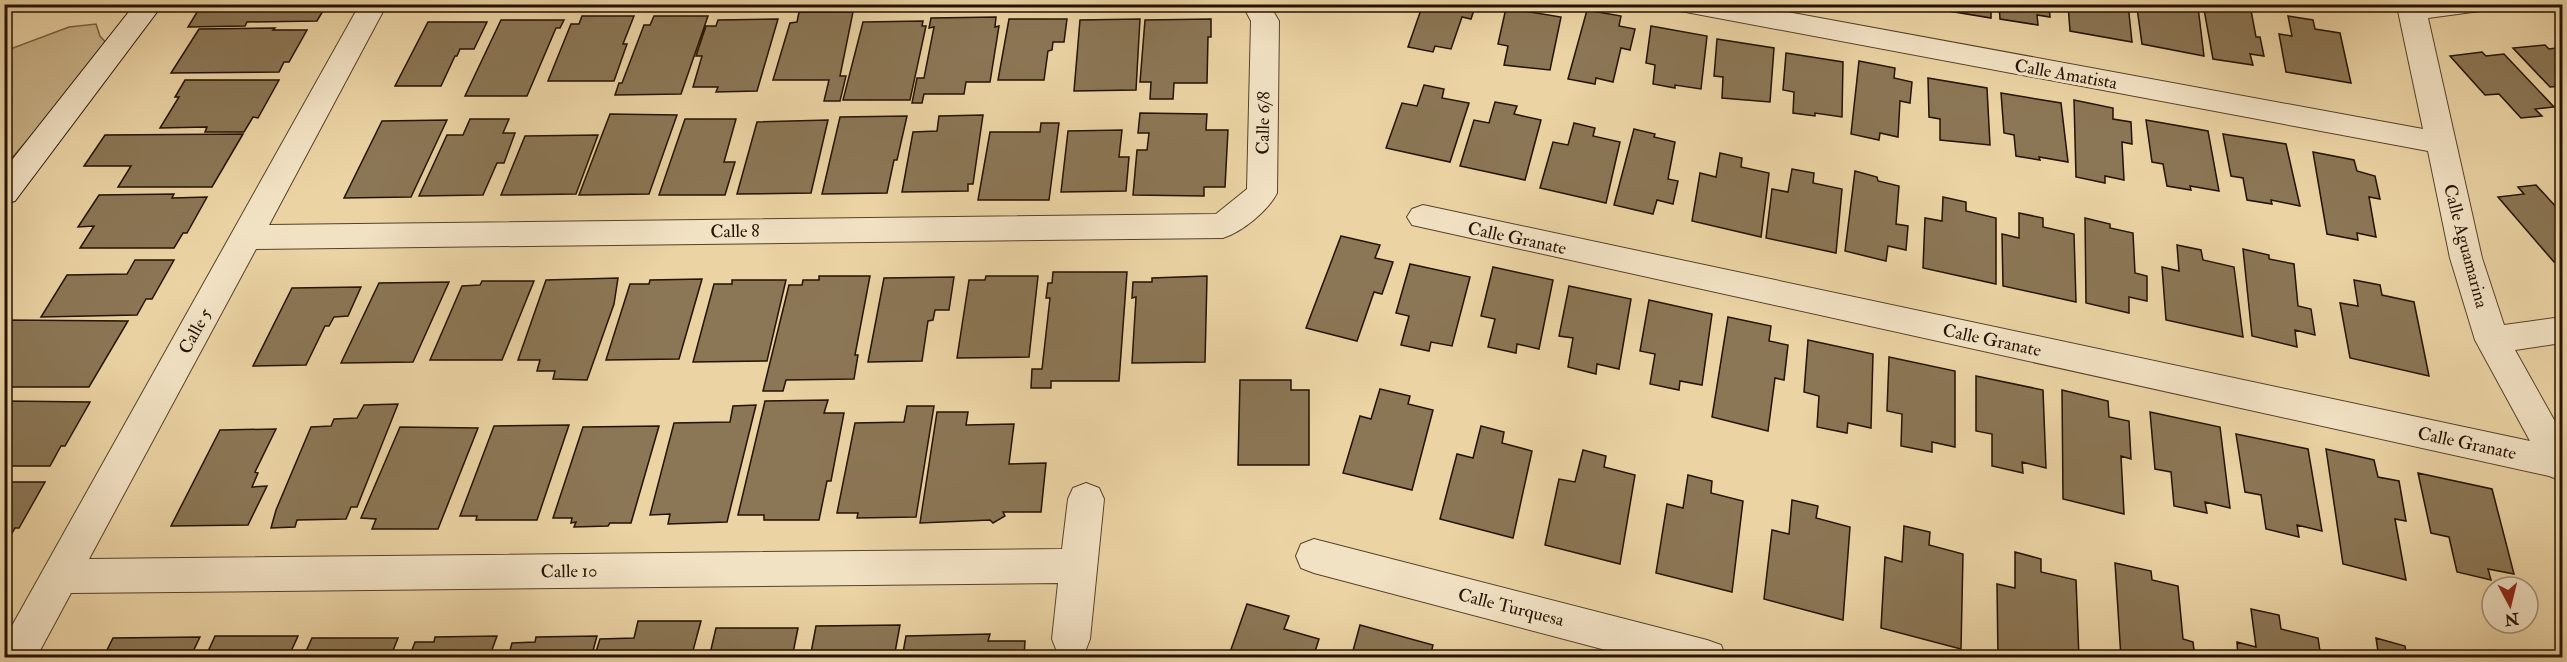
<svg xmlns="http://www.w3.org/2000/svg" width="2567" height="662" font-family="'IM FELL Double Pica',serif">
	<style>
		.green { fill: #c9b288; stroke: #766244; stroke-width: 1.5 }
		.building { fill: #8b7655; stroke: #241200; stroke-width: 1.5 }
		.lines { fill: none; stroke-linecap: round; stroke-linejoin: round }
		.street-casing { stroke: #564229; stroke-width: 2 }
		.secondary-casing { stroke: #241200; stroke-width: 2 }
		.street { fill: #f2e2c4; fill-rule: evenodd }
		.secondary { fill: #f2e2c4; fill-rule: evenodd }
		.labels { text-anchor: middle; stroke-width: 6; stroke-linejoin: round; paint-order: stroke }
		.street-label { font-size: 18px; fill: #241200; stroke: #f2e2c4 }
	</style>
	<rect width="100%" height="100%" fill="#ebd3a4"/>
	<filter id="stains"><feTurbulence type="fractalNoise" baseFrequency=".00333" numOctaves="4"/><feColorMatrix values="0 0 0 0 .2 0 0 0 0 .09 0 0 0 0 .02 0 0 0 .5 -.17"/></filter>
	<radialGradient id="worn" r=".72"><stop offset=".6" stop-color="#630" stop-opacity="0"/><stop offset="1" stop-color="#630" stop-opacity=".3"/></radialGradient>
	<path class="green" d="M96 24 100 36 109 46 5 166V51L69 27Z"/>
	<path class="building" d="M202 4H327L317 21 247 22 245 26 188 27Z
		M1423 4H1476L1471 19 1462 17 1451 49 1435 46 1433 52 1408 47Z
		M1931 4H1991V18L1931 8Z
		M1999 4H2049L2050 17 2037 15 2038 25 2000 19Z
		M2068 4H2128L2132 42 2070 31Z
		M2150 4 2198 7 2204 56 2142 44 2137 8 2151 10Z
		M2203 4 2250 5 2256 37H2260L2264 56 2250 54 2253 65 2213 59Z
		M1506 8 1561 17 1550 70 1504 65 1508 46 1498 44Z
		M1587 10 1621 16 1619 26 1635 29 1630 50 1621 48 1613 82 1596 78 1595 84 1568 79Z
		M799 12H853L840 76H846L840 101H824L829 80H773L790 23 797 22Z
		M582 16H634L623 44H627L614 81H548L571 24H579Z
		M654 16H708L681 94 615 95 619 83H622L644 25H650Z
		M2288 16 2313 20 2315 29 2340 33 2351 83 2286 72 2279 34 2292 36Z
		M996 17 995 27 999 26 990 82H966L964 94H924L922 103H912L917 78H924L934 27 929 28 931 18Z
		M778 19 757 91 716 92 718 87H693L702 56H696L706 26H716L718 20Z
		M1009 19H1067L1064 42H1053L1052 50 1048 51 1044 80H998Z
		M1140 19 1136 90 1074 91 1080 20Z
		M1211 19V37H1208L1207 83H1174L1173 99H1150L1151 82H1140L1145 20Z
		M501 20H564L560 28H556L527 96H465Z
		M923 21 922 26H926L910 100H843L863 22Z
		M428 22H487L474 49H460L457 56H455L441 86H395Z
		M1651 26 1707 36 1701 89 1675 85V88L1653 84 1655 65 1646 63Z
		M275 28 273 30H307L289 62H284L279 72 171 73 199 29Z
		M1717 39 1774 48 1770 102 1722 98 1723 77 1714 76Z
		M2545 45 2549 49 2562 47V86L2550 87 2513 48Z
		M2482 52 2486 56 2504 54 2554 107 2535 109 2542 116 2521 118 2499 94 2485 95 2450 56Z
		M1786 53 1843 62 1842 117 1815 113V116L1793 113 1794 92 1783 90Z
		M1859 61 1895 68 1894 78 1912 82 1910 103 1900 101 1898 137 1880 133 1879 140 1851 134Z
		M1928 78 1987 88 1990 145 1940 140V119L1929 117Z
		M185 80H279L258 118 253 117 244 132H205L207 127 160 128 179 97H175Z
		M1424 85 1444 89 1442 98 1469 103 1450 162 1386 148 1402 103 1417 106Z
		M2001 93 2061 103 2068 162 2039 157 2040 160 2016 156 2014 135 2004 133Z
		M2074 100 2113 108V119L2131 122 2132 144 2122 142 2124 180 2105 176V183L2076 177Z
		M1495 102 1517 106 1514 114 1541 120 1525 180 1460 166 1474 120 1489 123Z
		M1140 113 1207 114 1206 130H1228L1225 187H1204V196L1133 195 1137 150H1147L1149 133H1138Z
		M610 114 677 115 649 194 579 195Z
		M983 115 973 184H968V191L902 192 913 132 937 131 939 116Z
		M907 116 897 160H894L887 193 822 194 840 117Z
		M470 119H509L503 133H515L504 163H497L483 195 419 196 447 135H463Z
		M685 119H736L724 162H735L725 195H659Z
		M447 120 411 197 344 198 382 121Z
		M828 120 811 193 737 194 757 122Z
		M2146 120 2208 131 2219 191 2190 186 2191 190 2167 186 2163 164 2152 162Z
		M1041 123H1059L1049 200H978L990 132H1040Z
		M1574 123 1595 128 1593 136 1620 142 1606 203 1540 188 1553 142 1568 145Z
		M1634 129 1655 134 1654 137 1675 142 1668 179 1678 181 1673 204 1657 200 1653 214 1614 205Z
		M1122 130 1119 157H1129L1126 191 1061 192 1068 131Z
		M243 134 212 187H118L131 166H84L105 135Z
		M2223 134 2286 144 2300 206 2271 200 2272 204 2247 200 2243 178 2231 176Z
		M598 135 576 194 501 195 525 136Z
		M2313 152 2354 160 2357 171 2375 176 2380 199 2369 197 2376 237 2357 233 2358 240 2327 234Z
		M1720 153 1742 158 1741 167 1769 173 1761 237 1692 221 1700 173 1716 177Z
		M1792 169 1814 173 1813 183 1842 189 1836 253 1766 238 1772 189 1788 192Z
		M1855 171 1877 177 1878 181 1899 186 1896 224 1908 226 1906 250 1888 246 1886 261 1845 251Z
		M2536 185 2558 209 2562 208V261L2554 262 2498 197 2524 194 2518 187Z
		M174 194 172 198 207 197 187 233H183L174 248H80L94 226 78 227 99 195Z
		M1943 197 1966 202V211L1996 218V284L1923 268 1925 218 1942 221Z
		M2019 213 2043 218V227L2074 234 2076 302 2003 286 2002 234 2019 238Z
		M2085 218 2110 224V228L2133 233 2135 273 2147 276V301L2129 297V313L2086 303Z
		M1341 236 1380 245 1375 258 1393 262 1382 294 1374 292 1357 341 1306 328Z
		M2177 245 2201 250 2203 260 2234 267 2243 337 2166 320 2162 267 2179 271Z
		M2243 249 2269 255V259L2294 264 2298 306 2311 309 2315 335 2295 330 2297 347 2252 336Z
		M135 260H174L152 299H146L137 315 41 317 67 275 127 274Z
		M1410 264 1470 277 1452 346 1431 342 1429 351 1401 345 1409 316 1396 313Z
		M1493 267 1553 280 1539 349 1517 344 1516 353 1488 347 1495 319 1481 316Z
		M1053 272H1127L1119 381H1051V388H1031L1032 369H1042L1050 298H1046L1048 283H1052Z
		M819 276H870L855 355H858L854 379 786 380 783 391H763L789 285H802L803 280H819Z
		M986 276H1038L1029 357 957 358 969 280H985Z
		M1207 276 1205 362 1132 363 1136 297 1132 298 1133 282H1152V278Z
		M954 277 949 310H935L933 320 928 321 922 361 868 362 884 278Z
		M618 278 614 304 587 380 553 379 555 371H537L540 360H518L546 280Z
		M702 279 679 359 606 360 630 284H649L650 280Z
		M732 280H786L767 361 693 362 714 284H732Z
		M2354 280 2380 285 2382 295 2414 302 2429 376 2350 358 2340 303 2358 306Z
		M482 281H534L502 360H430L462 286 480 285Z
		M449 282 413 362 341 363 379 283Z
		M1569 286 1631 299 1619 369 1597 364 1596 374 1568 367 1573 338 1559 336Z
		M361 287 348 316 334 317 329 326H325L306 365 253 366 292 288Z
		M1649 300 1712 314 1702 385 1680 381 1679 390 1650 384 1655 354 1640 351Z
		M1728 317 1771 326 1769 341 1788 345 1784 380 1775 378 1768 431 1712 417Z
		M4 320 128 321 89 387H4Z
		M1808 340 1873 354 1871 428 1848 423 1847 433 1817 427 1819 396 1804 392Z
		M1889 357 1955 371V447L1932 442V452L1901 446 1902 414 1887 411Z
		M1976 376 2043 390 2046 468 2022 462 2023 473 1992 466V434L1976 431Z
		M1240 380H1291V390H1309V465H1238Z
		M1380 389 1410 396 1408 404 1433 410 1412 490 1343 473 1360 416 1371 419Z
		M2062 390 2108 401 2109 417 2129 421 2131 459 2121 456 2124 514 2063 499Z
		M828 400 824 413H844L831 481H827L819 520H764V515H738L765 401Z
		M4 401 90 402 65 446H61L50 466H4Z
		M398 404 357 507H351L346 519 297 520 295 527 271 528 276 510 311 427 331 426 334 419 357 418 364 405Z
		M756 405 727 522 668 524 670 514 650 515 674 423 730 422 733 406Z
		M907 406H934L916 517 857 518 858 513H837L855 423 904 422Z
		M937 412H968L966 425 1014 424 1009 464 1046 463 1041 512H1003L1005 516 993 523 990 520 920 523Z
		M2150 412 2220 427 2230 508 2205 502 2207 513 2174 506 2171 472 2155 469Z
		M569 425 537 520H476L477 516H460L494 426Z
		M659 426 631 523H610L608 526 574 527 576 522 571 523 572 518H553L583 427Z
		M1481 426 1504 432 1502 443 1532 451 1513 538 1440 519 1457 454 1473 458Z
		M400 427 478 428 438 529H372L376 519 361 518Z
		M276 429 255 472 258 473 252 487 267 486 248 525 171 526 220 430Z
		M2236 434 2308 449 2322 531 2297 525 2299 537 2266 529 2261 495 2245 492Z
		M2326 449 2374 460 2378 477 2399 481 2406 521 2395 519 2406 580 2343 564Z
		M1583 450 1606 456 1604 467 1635 475 1620 564 1545 545 1559 479 1575 482Z
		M2418 473 2492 489 2514 574 2488 569 2491 580 2457 572 2449 537 2431 533Z
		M1688 475 1712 481 1711 493 1743 501 1732 592 1656 573 1667 504 1683 508Z
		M4 482H45L19 528H15L4 546Z
		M1792 500 1818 506 1816 518 1850 527 1843 620 1764 599 1772 530 1789 534Z
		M1904 526 1930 532 1929 545 1963 554 1961 649 1881 628 1885 557 1902 562Z
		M2015 552 2041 559V572L2076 580 2079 658H1998L1997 584 2015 588Z
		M2115 563 2151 571 2152 580 2178 586 2183 639 2193 642 2195 658H2121Z
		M1247 604 1289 616 1284 629 1319 639 1313 658H1228Z
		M2251 609 2279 615 2281 629 2318 638 2321 658H2238L2237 642 2256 647Z
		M638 621H701L691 658H594L600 639 634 638Z
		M900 625 894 658H810L816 626Z
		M1360 625 1433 645 1430 658H1351Z
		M716 628H798L792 658H709Z
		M990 634 988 641H1025L1024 658H902L906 636Z
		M215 636H298L288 658H205Z
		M497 636 489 658H409L415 642H434L435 637Z
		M597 636 591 658H508L512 643 535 642 536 637Z
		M200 637 190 658H103L113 638Z
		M312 638H398L390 658H303Z
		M2376 638 2405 646 2407 658H2379Z"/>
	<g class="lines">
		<g class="street-casing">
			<path id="street" d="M360 4H387L269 225 1216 214 1247 189 1251 21 1242 4H1269L1279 21 1277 193C1268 211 1242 232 1223 238L256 249 89 559 1062 549 1068 499 1073 488 1086 483 1099 488 1104 499 1090 639 1085 652 1071 657 1057 652 1052 639 1058 583 71 593 36 658H4V640Z
				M1678 4H1744L2423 129 2398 11 2395 4H2483L2480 11 2428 18 2482 258 2504 325 2562 317V343L2515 350 2562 434V481L2549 476 1412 225 1407 217 1412 209 1423 205 2530 441 2475 340 2450 258 2428 151 1691 13 1681 11Z
				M1314 539 1707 640 1721 645 1726 658H1636L1314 573 1301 568 1296 556 1301 544Z"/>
		</g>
		<g class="secondary-casing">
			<path id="secondary" d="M135 4H163L15 201 4 204V170Z"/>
		</g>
		<use href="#street" class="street"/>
		<use href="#secondary" class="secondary"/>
	</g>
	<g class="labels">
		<g class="street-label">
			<text transform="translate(2066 74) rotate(10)" y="6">Calle Amatista</text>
			<text transform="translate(1263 123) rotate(-89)" y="6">Calle 6/8</text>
			<text transform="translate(735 231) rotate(-1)" y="6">Calle 8</text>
			<text transform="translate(1517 238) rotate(12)" y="6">Calle Granate</text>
			<text transform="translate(2466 246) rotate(75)" y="6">Calle Aguamarina</text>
			<text transform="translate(195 331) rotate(-61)" y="6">Calle 5</text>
			<text transform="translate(1992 340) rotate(12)" y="6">Calle Granate</text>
			<text transform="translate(2467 443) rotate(12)" y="6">Calle Granate</text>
			<text transform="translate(569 571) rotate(-1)" y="6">Calle 10</text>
			<text transform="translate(1511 607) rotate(14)" y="6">Calle Turquesa</text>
		</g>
	</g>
	<rect width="2567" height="662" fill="none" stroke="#ebd3a4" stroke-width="24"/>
	<rect x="6" y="6" width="2555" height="650" fill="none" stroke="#241200" stroke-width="3"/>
	<rect x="12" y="12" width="2543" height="638" fill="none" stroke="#241200" stroke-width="1.5"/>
	<g transform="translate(2510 605) rotate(173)"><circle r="28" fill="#f2e2c4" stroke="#a08f76" stroke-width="1.5"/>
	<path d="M0-4.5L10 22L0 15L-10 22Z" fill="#8f2418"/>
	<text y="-9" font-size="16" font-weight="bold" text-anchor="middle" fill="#241200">N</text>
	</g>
	<rect width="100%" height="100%" filter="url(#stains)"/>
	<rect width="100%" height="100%" fill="url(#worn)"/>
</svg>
